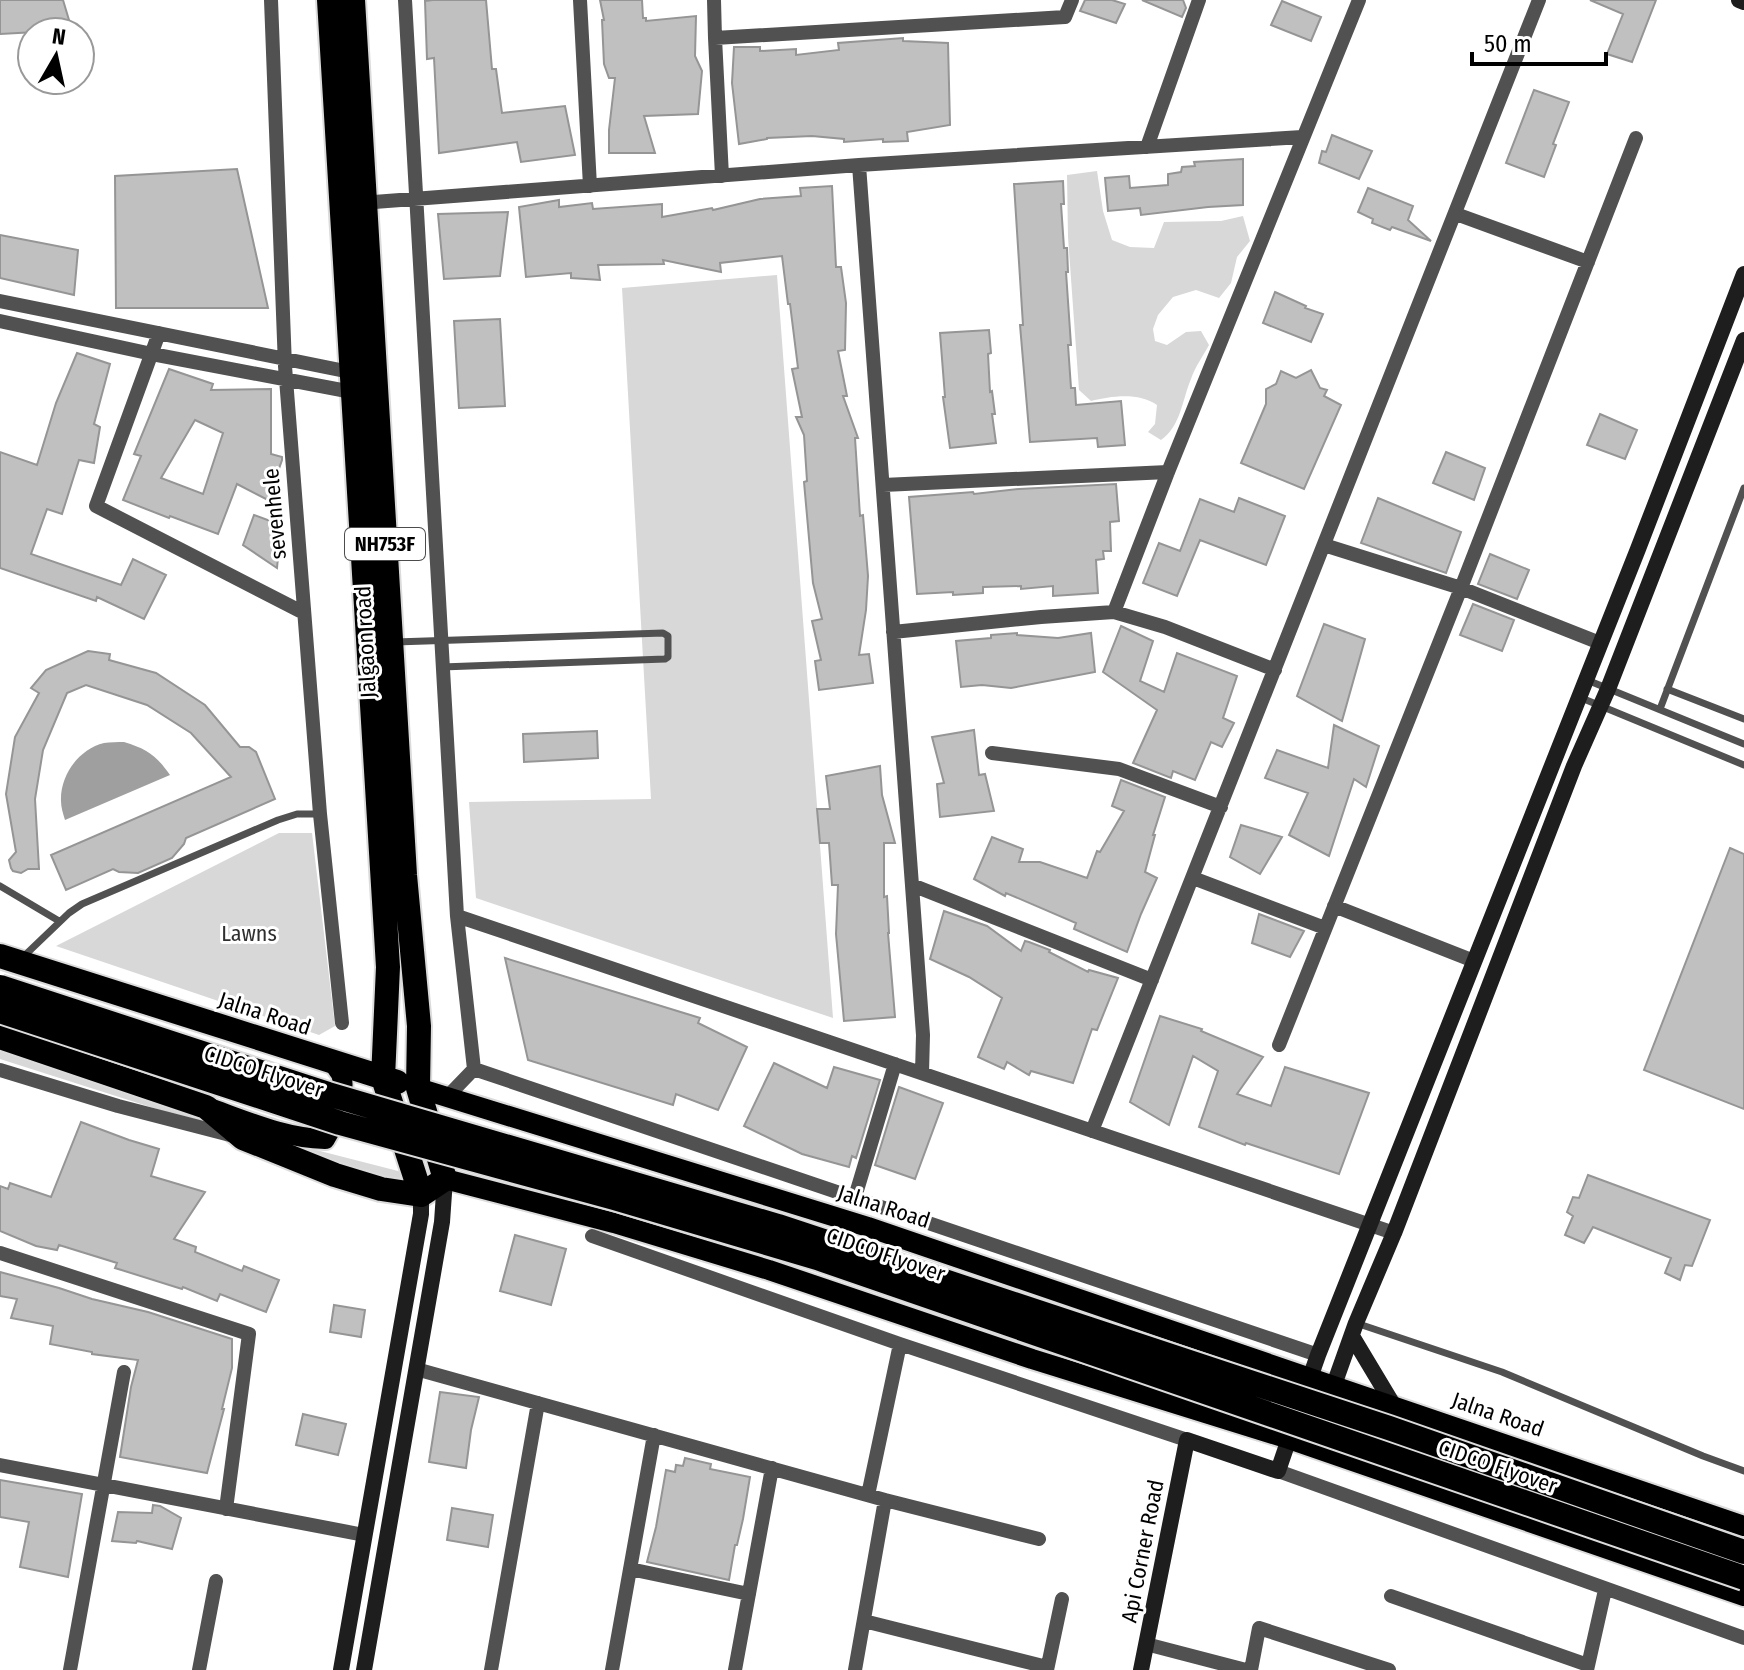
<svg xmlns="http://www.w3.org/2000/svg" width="1744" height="1670" font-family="'Fira Sans Condensed',sans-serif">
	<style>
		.green { fill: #d8d8d8 }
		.water { fill: #9f9f9f }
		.building { fill: #c0c0c0; stroke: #959595; stroke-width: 2; fill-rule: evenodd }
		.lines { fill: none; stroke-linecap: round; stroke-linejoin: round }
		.primary-casing { stroke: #dbdbdb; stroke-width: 24 }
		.highway-casing { stroke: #dbdbdb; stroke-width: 28 }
		.lane { stroke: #515151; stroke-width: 7 }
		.street { stroke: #515151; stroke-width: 14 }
		.secondary { stroke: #1e1e1e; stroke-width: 16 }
		.primary { stroke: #000; stroke-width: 20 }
		.highway { stroke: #000; stroke-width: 24 }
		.highway-bridge-casing { stroke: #dbdbdb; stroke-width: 28; stroke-linecap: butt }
		.highway-bridge { stroke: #000; stroke-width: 24 }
		.labels { text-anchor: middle; stroke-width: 6; stroke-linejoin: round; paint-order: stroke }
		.shield { fill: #fff; stroke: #4c4c4c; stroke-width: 2 }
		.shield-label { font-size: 20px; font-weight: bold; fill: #000 }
		.street-label { font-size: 22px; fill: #000; stroke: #fff }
		.park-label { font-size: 22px; fill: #2f2f2f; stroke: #fff }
	</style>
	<rect width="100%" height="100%" fill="#fff"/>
	<path class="green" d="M1097 171 1103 211 1112 240 1130 247 1154 248 1164 222 1221 221 1243 216 1250 241 1237 257 1231 283 1219 298 1196 290 1173 297 1158 315 1153 329 1155 341 1167 345 1186 332 1201 331 1209 345C1203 356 1195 367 1191 379 1182 400 1181 426 1161 440L1148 432 1155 424 1157 405C1139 392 1111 396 1091 401L1079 390 1068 237 1067 175Z
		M777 275 833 1018 476 898 469 802 651 799 622 288Z
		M279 833H312L335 1026 319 1035 56 946Z
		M0 1047 281 1141 402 1172 398 1186 0 1059Z"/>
	<path class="water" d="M124 742C147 749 156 755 170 775L65 820C63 814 61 807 61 801 60 775 79 749 104 743 110 742 118 742 124 742Z"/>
	<path class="building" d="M0 0H63L72 30 0 34Z
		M433 0H486L492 69H496L502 113 565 106 575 155 521 162 517 142 439 153 434 58 427 59 425 1Z
		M600 0H642L643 18H646V21L696 16 695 56 702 71 698 114 644 116 655 153H609V130L615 78H609L604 64 602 20H604Z
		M1085 0H1112L1125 4 1116 23 1080 11Z
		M1142 0H1183L1186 8 1182 17Z
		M1590 0H1656L1632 62 1607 54 1623 14Z
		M1282 1 1321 17 1311 41 1271 25Z
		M903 38V41L948 43 950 125 907 132 908 141 883 142V139L844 142V139L812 136 767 138V139L739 144 732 83 734 47H760V51L796 49V55L839 50 838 43Z
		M1534 90 1569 102 1553 144 1556 145 1544 177 1506 163Z
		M1332 135 1372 151 1359 179 1319 163 1322 151 1326 152Z
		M1243 159V205L1208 207 1141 215 1140 208 1108 211 1105 178 1129 176 1130 188 1168 185V174L1181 172 1182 167 1195 166 1194 162Z
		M237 169 268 308H116L115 176Z
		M1063 181 1064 204H1061L1064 248H1067L1068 272H1066L1071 345H1068L1071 388H1075L1076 405 1121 401 1125 445 1098 447 1097 438 1030 442 1020 325H1023L1014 184Z
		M832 186 836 267H841L846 303 845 350 838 351 847 396H843L858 438H855L860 516 863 515 868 576 866 610 859 655 869 654 873 683 819 690 815 661 821 660 812 621 822 619 813 583 804 482 807 481 804 435 796 417H802L792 369 798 368 790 304H788L782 256 720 263 721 272 663 260 664 264 598 265 600 280 571 278V273L526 277 519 207 559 200V207L592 203 593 209 662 204V217L712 208 713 210 760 199 801 196 800 188Z
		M1368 188 1413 206 1408 220 1431 241 1392 227 1390 230 1372 223 1373 219 1358 212Z
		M508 212 500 276 444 279 438 214Z
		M0 235 78 250 74 295 0 278Z
		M1275 292 1306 306 1305 308 1323 314 1311 342 1263 323Z
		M500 319 505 406 459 408 454 321Z
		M989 330 991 353 988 354 990 392 992 391 995 414H992L996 443 950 448 943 397H945L940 333Z
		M77 353 110 364 94 424 100 427 94 463 79 460 62 514 47 509 31 554 121 585 133 559 166 575 144 619 97 597 96 601 0 568V452L37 465 56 403Z
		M169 369 213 384 211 390 271 389V454L282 457V460L268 500 237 484 218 534 170 516 169 518 123 500 141 456 134 454ZM195 420 223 433 203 494 161 478Z
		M1311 370 1320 388 1327 390 1324 396 1341 405 1304 489 1241 463 1266 404V389L1276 384 1281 371 1296 378Z
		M1600 414 1637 430 1625 459 1587 445Z
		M1446 452 1485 468 1474 500 1433 483Z
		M1116 484 1119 521 1110 522 1111 551H1103L1104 559 1096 560 1098 593 1053 596V586L1021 589V586L983 587V593L953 595V592L917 594 909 497 973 492 974 494 1019 489Z
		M1239 498 1285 516 1266 565 1200 540 1177 596 1143 583 1159 543 1180 551 1200 499 1234 512Z
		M1378 498 1461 532 1446 573 1361 543Z
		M254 515 281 525 277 568 243 545Z
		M1490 554 1529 570 1517 599 1478 584Z
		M1473 604 1514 620 1502 651 1460 635Z
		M1324 624 1365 639 1342 721 1297 696Z
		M1121 626 1153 641 1140 681 1164 692 1177 653 1237 676 1223 718 1234 723 1222 747 1211 742 1195 780 1173 771 1171 778 1133 763 1157 710 1103 672Z
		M1017 633V635L1058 638 1091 633 1095 672 1011 688 982 685 961 687 956 641 991 638V635Z
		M88 651 110 654 109 660 156 673 205 705 240 747H249L256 752 275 799 186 838 184 844 172 858 138 873 119 872 113 869 66 890 51 855 231 777 191 733 147 705 86 685 67 693 43 750 35 799 39 869H28L21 873 13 871 11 868 9 860 16 852 6 794 15 737 39 693 31 688 46 670Z
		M1334 725 1379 746 1366 787 1354 779 1329 856 1289 835 1308 793 1265 778 1277 750 1328 768Z
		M974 730 979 775 985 774 994 811 940 817 937 784 944 783 932 737Z
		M597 731 598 758 524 762 523 734Z
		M880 766 882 795 895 843H884V897L887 896 889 933H888L895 1017 844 1021 836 934 838 885H832L829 843H820L817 809H830L826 776Z
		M1121 780 1165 797 1153 835H1155L1145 872 1157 878 1141 914 1127 952 1074 929 1076 923 1006 893 1005 896 974 879 992 837 1023 849 1019 862H1040L1087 878 1097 851 1100 852 1124 811 1112 806Z
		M1241 825 1282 837 1260 874 1230 857Z
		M1730 848 1744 854V1109L1644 1070Z
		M944 911 987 926 1021 951 1025 941 1029 942 1050 950 1049 952 1088 972 1089 970 1118 978 1097 1030 1092 1029 1073 1083 1031 1071 1029 1075 1007 1062 1004 1069 978 1057 1002 998 969 977 930 959Z
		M1259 914 1304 931 1290 957 1252 943Z
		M505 958 700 1018 698 1023 747 1047 718 1110 676 1094 673 1105 528 1060Z
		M1160 1016 1202 1029 1201 1031 1263 1057 1237 1094 1271 1106 1285 1067 1369 1093 1339 1174 1246 1143 1245 1145 1199 1127 1218 1071 1193 1056 1169 1125 1130 1102Z
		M774 1063 827 1088 834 1067 880 1080 856 1158 852 1156 849 1167 802 1154 744 1126Z
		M899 1087 943 1103 915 1179 875 1165Z
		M81 1122 129 1140 159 1149 151 1176 205 1192 174 1239 196 1247 195 1252 242 1271 244 1266 279 1280 266 1312 220 1294 217 1301 183 1287 182 1289 115 1268 117 1263 59 1245 57 1250 36 1246 0 1231V1186L8 1189 10 1183 51 1197Z
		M1588 1175 1710 1220 1692 1266 1685 1265 1680 1280 1665 1273 1671 1258 1593 1227 1584 1243 1565 1235 1573 1216 1567 1212 1573 1197 1579 1198Z
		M515 1235 566 1249 551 1305 500 1291Z
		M0 1272 59 1288 92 1299 148 1312 232 1339V1368L222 1409H224L207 1473 120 1457 131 1387 138 1360 92 1354V1352L50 1344 53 1326 11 1318 17 1299 0 1296Z
		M334 1305 365 1310 361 1337 330 1332Z
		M440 1392 479 1397 471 1430 466 1468 429 1462Z
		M303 1414 346 1424 338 1455 296 1445Z
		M685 1458 711 1464 710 1469 750 1477 743 1519 737 1545H735L729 1580 647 1562 656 1527 666 1470 675 1472 676 1465 683 1466Z
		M0 1480 82 1494 68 1577 20 1567 29 1522 0 1517Z
		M153 1505 160 1506 181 1518 172 1549 137 1541 136 1543 112 1541 118 1512 152 1513Z
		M452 1508 493 1515 488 1547 447 1540Z"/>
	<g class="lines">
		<g class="primary-casing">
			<path id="primary" d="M418 1088 868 1227 1744 1526
				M212 1109C249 1122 285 1138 325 1139 334 1125 347 1090 341 1074 340 1072 334 1064 333 1062
				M445 1179 614 1223 769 1270 1032 1359 1289 1439 1744 1596"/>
		</g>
		<g class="highway-casing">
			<path id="highway" d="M329 0 388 967 383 1078 421 1195
				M0 956 397 1082
				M0 1037 206 1107 243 1138 335 1175 381 1189 421 1195 445 1179 418 1088 419 1026 405 875 353 0"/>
		</g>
		<path class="lane" d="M395 642 663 633 668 636V657L665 659 442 667
			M1587 680 1744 744
			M1667 689 1744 719
			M1579 697 1744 765
			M1660 709 1744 488
			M0 886 59 921
			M22 958 69 913 82 904 278 820 297 814H319
			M1356 1323 1502 1372 1703 1456 1744 1471"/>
		<path class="street" d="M271 0 285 366 320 814 342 1023
			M405 0 457 916 474 1069
			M580 0 590 186
			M714 0 715 38 722 176
			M715 38 1065 17 1072 0
			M1147 147 1199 0
			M859 165 923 1035 922 1073
			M361 203 859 165 1302 137
			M1456 214 1588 262
			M0 301 350 372
			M0 321 152 354 352 392
			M159 333 96 506 304 613
			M883 485 1168 472
			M1324 545 1461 588 1600 643
			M1114 612 1168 472 1359 0
			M893 632 1041 617 1114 612 1165 627 1275 670
			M992 753 1119 769 1221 807
			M1193 878 1325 928
			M912 885 1152 980
			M1334 906 1474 961
			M457 916 1394 1233
			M1279 1045 1461 588 1636 138
			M0 1070 118 1106 234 1136
			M447 1097 474 1069 1318 1355
			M1092 1131 1539 0
			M855 1197 895 1064
			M592 1236 900 1344 1187 1440
			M0 1253 249 1334 226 1509
			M416 1369 885 1500 1039 1539
			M0 1465 364 1535
			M1278 1471 1744 1638
			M868 1495 900 1344
			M630 1569 749 1594
			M1391 1596 1588 1665
			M864 1621 1047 1667
			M1146 1644 1246 1670
			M70 1670 124 1372
			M199 1670 216 1581
			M491 1670 538 1403
			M612 1670 654 1435
			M735 1670 772 1468
			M855 1670 885 1500
			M1047 1670 1062 1599
			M1251 1670 1259 1628 1389 1670
			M1587 1670 1605 1590"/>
		<path class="secondary" d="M1739 0 1744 2
			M1352 1336 1394 1406
			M1330 1396 1356 1323 1394 1233 1574 766 1608 689 1744 340
			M1299 1409 1318 1355 1638 549 1744 274
			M341 1670 421 1214V1195
			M364 1670 442 1222 445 1179
			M1141 1670 1187 1440 1278 1471 1292 1430"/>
		<use href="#primary" class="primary"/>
		<use href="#highway" class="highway"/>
		<g class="highway-bridge-casing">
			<path id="highway-bridge" d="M0 987 328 1094 778 1226 1389 1428 1744 1552
				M0 1011 340 1123 614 1198 817 1258 1744 1578"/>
		</g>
		<use href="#highway-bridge" class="highway-bridge"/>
	</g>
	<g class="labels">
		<rect class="shield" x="345" y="528" width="80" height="32" rx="6"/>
		<g class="shield-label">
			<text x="385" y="551">NH753F</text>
		</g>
		<g class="street-label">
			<text transform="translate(274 514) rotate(-95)" y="8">sevenhele</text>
			<text transform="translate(365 642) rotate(-93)" y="8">Jalgaon road</text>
			<text transform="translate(265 1013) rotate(18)" y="8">Jalna Road</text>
			<text transform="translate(264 1071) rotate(18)" y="8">CIDCO Flyover</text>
			<text transform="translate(884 1206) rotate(18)" y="8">Jalna Road</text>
			<text transform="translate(886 1254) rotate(19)" y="8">CIDCO Flyover</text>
			<text transform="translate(1498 1414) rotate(19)" y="8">Jalna Road</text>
			<text transform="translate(1498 1466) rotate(19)" y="8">CIDCO Flyover</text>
			<text transform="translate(1142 1551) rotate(-79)" y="8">Api Corner Road</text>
		</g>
		<g class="park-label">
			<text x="249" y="941">Lawns</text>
		</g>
	</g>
	<g transform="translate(56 56) rotate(9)"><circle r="38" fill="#ffffff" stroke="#999999" stroke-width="2"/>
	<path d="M0-6L14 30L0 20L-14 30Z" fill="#000000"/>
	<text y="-12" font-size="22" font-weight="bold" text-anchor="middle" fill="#000000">N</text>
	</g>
	<path d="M1472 52v12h134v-12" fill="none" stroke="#000000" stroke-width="4"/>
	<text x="1484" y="52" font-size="24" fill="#000000" stroke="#ffffff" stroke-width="6" paint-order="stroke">50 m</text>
</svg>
